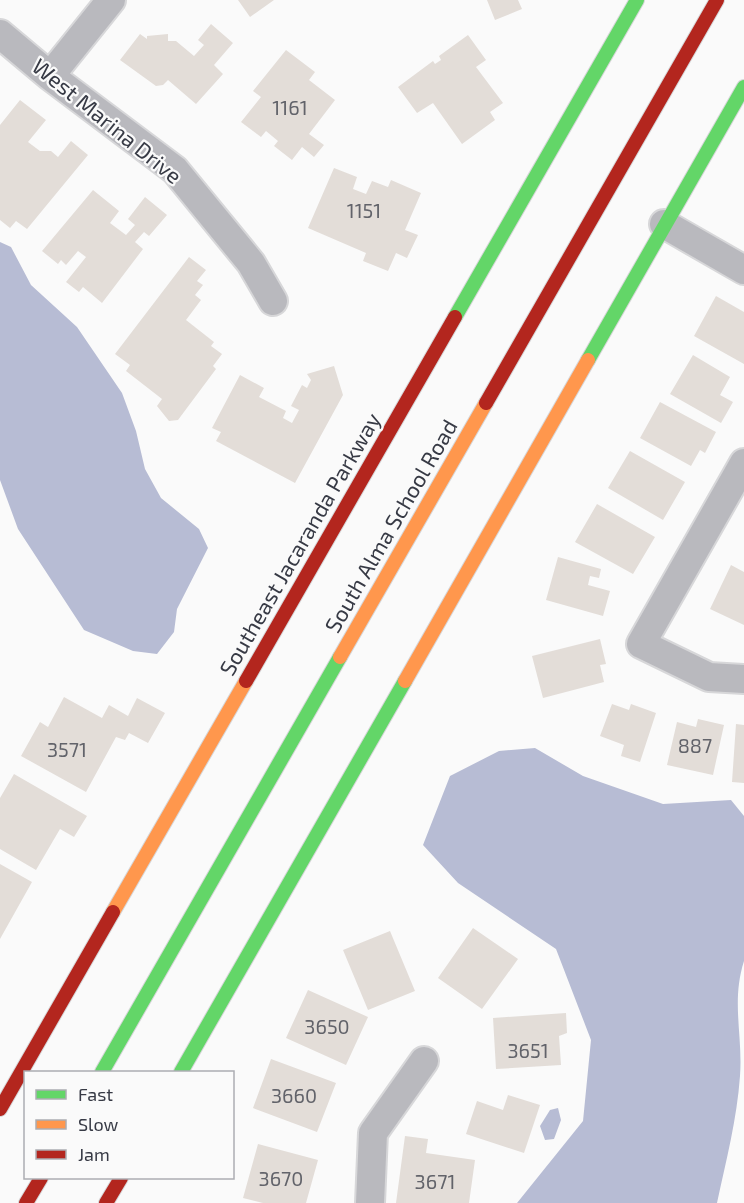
<svg xmlns="http://www.w3.org/2000/svg" width="744" height="1203" font-family="'Exo 2',sans-serif">
	<style>
		.water { fill: #b7bcd4 }
		.building { fill: #e3ddd8 }
		.lines { fill: none; stroke-linecap: round; stroke-linejoin: round }
		.street-casing { stroke: #d7d7d9; stroke-width: 32 }
		.fast-casing { stroke: #d7d7d9; stroke-width: 16 }
		.slow-casing { stroke: #d7d7d9; stroke-width: 16 }
		.jam-casing { stroke: #d7d7d9; stroke-width: 16 }
		.street { stroke: #b9b9be; stroke-width: 28 }
		.fast { stroke: #63d668; stroke-width: 14 }
		.slow { stroke: #ff974d; stroke-width: 14 }
		.jam { stroke: #b3261e; stroke-width: 14 }
		.labels { text-anchor: middle; stroke-width: 4.5; stroke-linejoin: round; paint-order: stroke }
		.number-label { font-size: 20px; fill: #62636a }
		.street-label { font-size: 22px; fill: #373a45; stroke: #fafafa }
	</style>
	<rect width="100%" height="100%" fill="#fafafa"/>
	<path class="water" d="M0 242 11 247 31 285 77 327 122 393 136 431 145 469 161 498 199 529 208 548 177 609 174 632 157 654 133 651 84 630 18 529 0 480Z
		M535 748 583 776 663 804 731 800 744 816V961C731 1002 743 1035 740 1076 737 1119 726 1161 717 1203H517L583 1121 591 1040 556 949 458 883 423 845 450 776 499 751Z
		M558 1108 561 1120 554 1139 545 1140 540 1126 550 1110Z"/>
	<path class="building" d="M238 0H274L250 17Z
		M487 0H518L522 9 495 20Z
		M211 24 233 43 214 65 223 74 196 104 168 80 163 85 156 86 120 60 140 34 147 39V36L168 34V41H176L194 56 204 45 198 40Z
		M468 35 486 60 476 67 503 103 490 112 495 120 462 144 433 103 417 113 398 87 433 61 435 64 441 60 439 56Z
		M286 50 315 72 309 80 335 100 309 134 324 145 314 157 302 147 292 160 274 146 278 141 266 131 261 137 241 122 261 97 253 91Z
		M20 100 46 120 28 142 40 151H51L58 157 71 141 88 155 27 229 16 221 10 228 0 220V125Z
		M334 168 357 177 353 189 366 194 372 181 388 187 391 180 421 193 405 230 418 235 407 258 396 253 388 271 363 261 366 253 308 228Z
		M93 190 119 211 110 223 126 235 135 225 128 219 145 197 167 215 149 236 144 232 135 242 143 249 102 303 83 287 79 292 66 282 86 257 78 251 66 265 61 260 58 264 42 251Z
		M189 257 206 270 197 281 203 285 195 295 201 300 186 320 214 342 211 346 222 354 213 366 216 369 178 420 169 421 157 406 162 399 126 371 130 365 115 354Z
		M716 296 744 312V364L694 336Z
		M693 355 730 377 720 395 733 402 721 423 670 394Z
		M334 366 343 395 295 483 216 441 221 432 212 428 240 375 264 388 259 397 286 411 283 418 292 423 299 410 291 406 302 385 307 388 311 380 307 374Z
		M660 402 716 432 705 453 700 450 691 466 640 438Z
		M630 451 685 482 663 520 608 488Z
		M597 504 655 537 633 574 575 542Z
		M558 557 601 569 599 578 590 576 588 585 610 591 603 616 546 600Z
		M731 565 744 572V625L710 609Z
		M600 639 606 664 600 665 604 682 543 698 532 656Z
		M64 697 102 718 109 705 128 716 137 698 165 713 148 743 129 733 125 740 116 737 86 792 21 756 40 722 48 727Z
		M612 704 629 710 631 704 656 713 640 762 621 756 624 745 600 736Z
		M698 719 724 725 713 775 667 765 677 722 696 727Z
		M736 724 744 725V783L732 782Z
		M14 774 87 816 74 837 60 829 36 870 0 849V798Z
		M0 864 32 882 0 939Z
		M473 928 518 959 482 1009 438 978Z
		M390 931 415 991 368 1010 343 950Z
		M308 990 368 1017 346 1065 286 1038Z
		M566 1013 567 1033 559 1036 561 1065 496 1069 493 1018Z
		M271 1059 336 1083 317 1132 253 1108Z
		M508 1095 540 1105 524 1153 466 1134 477 1101 503 1110Z
		M405 1136 428 1139 426 1153 475 1160 469 1203H396Z
		M258 1144 318 1160 306 1203H263L243 1198Z"/>
	<g class="lines">
		<g class="street-casing">
			<path id="street" d="M0 34 50 76 175 170 251 263 273 301
				M50 76 111 0
				M664 224 744 270
				M744 463 641 644 709 677 744 679
				M370 1203 373 1133 424 1061"/>
		</g>
		<g class="fast-casing">
			<path id="fast" d="M455 317 637 0
				M588 360 744 87
				M102 1072 340 657
				M181 1072 405 681"/>
		</g>
		<g class="slow-casing">
			<path id="slow" d="M340 657 486 403
				M405 681 588 360
				M113 912 246 681"/>
		</g>
		<g class="jam-casing">
			<path id="jam" d="M486 403 717 0
				M246 681 455 317
				M0 1109 113 912
				M26 1203 41 1178
				M106 1203 121 1178"/>
		</g>
		<use href="#street" class="street"/>
		<use href="#fast" class="fast"/>
		<use href="#slow" class="slow"/>
		<use href="#jam" class="jam"/>
	</g>
	<g class="labels">
		<g class="number-label">
			<text x="290" y="115">1161</text>
			<text x="364" y="218">1151</text>
			<text x="695" y="753">887</text>
			<text x="67" y="757">3571</text>
			<text x="327" y="1034">3650</text>
			<text x="528" y="1058">3651</text>
			<text x="294" y="1103">3660</text>
			<text x="281" y="1186">3670</text>
			<text x="435" y="1189">3671</text>
		</g>
		<g class="street-label">
			<text transform="translate(107 121) rotate(39)" y="8">West Marina Drive</text>
			<text transform="translate(391 526) rotate(-60)" y="8">South Alma School Road</text>
			<text transform="translate(300 544) rotate(-60)" y="8">Southeast Jacaranda Parkway</text>
		</g>
	</g>
	<rect x="24" y="1071" width="210" height="108" fill="#fafafa" stroke="#acadb2" stroke-width="1.5"/>
	<rect x="36" y="1090" width="30" height="9" fill="#63d668" stroke="#acadb2" stroke-width="1.5"/>
	<text x="78" y="1101" font-size="18" fill="#373a45">Fast</text>
	<rect x="36" y="1120" width="30" height="9" fill="#ff974d" stroke="#acadb2" stroke-width="1.5"/>
	<text x="78" y="1131" font-size="18" fill="#373a45">Slow</text>
	<rect x="36" y="1150" width="30" height="9" fill="#b3261e" stroke="#acadb2" stroke-width="1.5"/>
	<text x="78" y="1161" font-size="18" fill="#373a45">Jam</text>
</svg>
